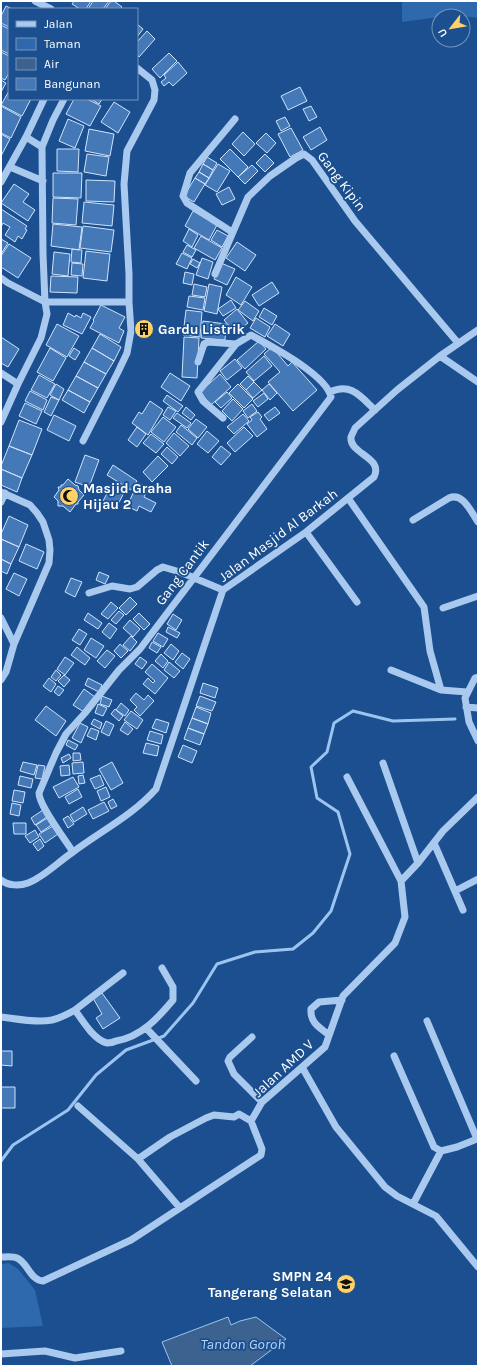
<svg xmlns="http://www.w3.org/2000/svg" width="479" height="1367" font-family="Karla,sans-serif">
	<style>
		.green { fill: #2e69ad }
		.water { fill: #3c6290; stroke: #9cc4f0 }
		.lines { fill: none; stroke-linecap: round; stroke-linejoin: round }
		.stream { stroke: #9cc4f0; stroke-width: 3 }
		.building { fill: #4478b7; stroke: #cfe3fa }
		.minor { stroke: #a9c9ee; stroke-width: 7 }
		.labels { text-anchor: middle; stroke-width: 3.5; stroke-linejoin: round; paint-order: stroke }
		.street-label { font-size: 14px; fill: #fff; stroke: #1b4f8f }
		.poi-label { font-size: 14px; font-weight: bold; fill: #fff; stroke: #1b4f8f; text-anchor: start }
		.water-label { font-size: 15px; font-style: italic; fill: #b5d3f5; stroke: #1b4f8f }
	</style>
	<rect width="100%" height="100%" fill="#1b4f8f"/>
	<path class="green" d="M402 1H478V18L456 15 439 16V17L402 22Z
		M9 1263 18 1269 35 1290 43 1326 1 1328V1264Z"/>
	<path class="water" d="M228 1317 231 1325 240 1321 256 1317 286 1339 250 1366H172L162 1342Z"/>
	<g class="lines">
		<path class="stream" d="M1 1161 13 1145 68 1110 96 1075 126 1050 164 1036 193 1003 217 964 255 952 293 949 313 933 331 911 350 854 338 812 317 798 311 767 327 752 334 723 353 711 393 721 455 719"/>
	</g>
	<path class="building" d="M74 1H91L86 9H80L72 4Z
		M93 1H109L103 9H88Z
		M111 1H114L122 7 120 9H105Z
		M6 6 12 9H9V27L1 23V16Z
		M137 24 143 29 137 37Z
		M1 25 9 29V54L1 50Z
		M147 31 155 39 139 57 137 54V42Z
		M1 52 9 56V73L5 80 1 78Z
		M169 53 177 61 160 78 152 69Z
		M178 62 187 73 173 86 169 82 164 86 161 82 166 78 164 75Z
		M1 80 6 83 1 92Z
		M300 87 307 101 288 110 281 96Z
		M9 91V99H31L22 116 1 105Z
		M74 99H87L101 106 90 126 66 114Z
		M91 99H102L99 104Z
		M114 102 130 112 118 133 101 122Z
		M1 106 21 117 11 138 1 133Z
		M311 106 317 117 309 121 303 109Z
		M285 117 290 126 281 131 276 121Z
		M68 119 84 126 75 148 59 141Z
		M320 127 327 140 311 150 303 137Z
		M291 128 303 150 290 157 278 134Z
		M89 129 114 134 110 156 85 151Z
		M243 132 255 144 244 156 232 144Z
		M266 133 276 143 267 153 256 143Z
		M1 134 10 139 1 156Z
		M57 149H79L78 172 57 171Z
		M230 149 248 167 238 177 220 159Z
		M87 154 109 157 106 176 84 172Z
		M265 154 274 163 265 172 256 163Z
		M207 157 217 163 213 170 203 164Z
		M203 164 213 170 209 178 199 172Z
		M218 164 230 171 217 192 205 185Z
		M252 165 258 171 245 184 238 177Z
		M199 172 209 178 205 184 195 178Z
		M53 173H82L81 198 53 197Z
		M195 178 205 184 194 202 184 196Z
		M86 180 115 181 114 202 86 201Z
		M14 184 29 194 23 202 35 210 28 221 1 203Z
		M229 187 235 199 222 205 216 194Z
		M53 198 78 199 76 225 52 223Z
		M84 202 114 205 112 226 82 223Z
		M1 209 27 226 25 229 27 230 22 239 18 236 15 242 5 235 10 227 3 223 1 227Z
		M193 211 217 225 209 240 185 226Z
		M53 224 82 227 79 250 51 246Z
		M83 226 114 230 111 252 80 248Z
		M189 229 198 235 192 247 183 241Z
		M217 230 228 236 222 247 211 240Z
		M201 236 222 248 215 260 194 248Z
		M1 239 8 243 1 254Z
		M237 242 256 255 245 271 226 258Z
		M9 244 31 258 18 278 1 267V256Z
		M187 245 196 250 192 257 183 252Z
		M72 249 82 250 81 263 71 262Z
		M86 251 110 254 107 281 83 278Z
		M54 252 70 254 68 276 52 274Z
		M182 253 192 258 187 269 176 264Z
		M202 258 213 262 208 279 196 275Z
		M193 259 200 263 197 268 190 264Z
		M72 263 83 264 82 276 71 275Z
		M221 263 235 269 227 285 214 279Z
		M185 272 194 274 192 285 183 283Z
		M51 276 78 277 77 293 50 292Z
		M236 277 252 287 241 305 226 295Z
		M272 282 279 293 259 306 252 295Z
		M194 284 207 287 205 297 192 295Z
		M209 284 222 287 217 314 204 311Z
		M189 296 205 298 203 310 187 307Z
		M231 300 236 308 223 316 218 309Z
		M245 301 259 311 253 321 238 310Z
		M101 305 125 317 119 328 124 331 119 343 90 328 94 321 93 320Z
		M264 308 277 316 272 325 259 317Z
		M237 309 248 323 235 333 224 320Z
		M186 310 202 312 200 337 183 335Z
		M68 313 75 317 76 315 81 318 83 313 91 317 82 334 63 325Z
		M256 318 270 327 265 337 250 328Z
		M203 321 226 324 225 340 201 338Z
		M140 323H148V335H140Z
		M57 324 79 336 67 357 46 345Z
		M275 324 290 334 283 346 267 336Z
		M100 334 121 347 114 361 92 348Z
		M1 337 19 349 8 367 1 363Z
		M184 337 199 338 197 378 182 377Z
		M259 341 266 349 245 369 237 360Z
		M272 347 288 366 292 362 317 390 293 411 268 382 280 372 264 354Z
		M50 348 66 358 53 381 37 372Z
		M74 348 80 352 75 360 69 356Z
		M92 348 114 361 106 374 84 362Z
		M264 356 272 366 254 381 246 372Z
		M235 359 242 368 227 380 220 371Z
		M84 362 106 374 98 388 76 376Z
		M170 373 190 386 181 401 161 387Z
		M220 374 231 387 211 405 200 392Z
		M39 375 55 384 47 398 31 390Z
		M76 376 98 388 90 402 68 390Z
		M248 376 254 382 246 390 240 384Z
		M254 382 262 390 253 398 246 390Z
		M56 384 64 389 59 400 50 395Z
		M238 384 253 399 244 408 229 393Z
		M269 384 277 393 270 400 262 390Z
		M68 390 90 402 84 413 62 400Z
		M30 391 47 400 43 410 25 401Z
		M227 392 232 398 221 408 215 402Z
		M264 393 268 399 258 407 253 401Z
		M167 395 183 406 178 412 163 401Z
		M51 397 59 400 51 416 44 412Z
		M233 399 243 409 232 421 222 411Z
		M150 401 163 410 148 435 132 423 139 412 142 414Z
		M25 403 42 411 36 424 19 416Z
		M252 404 257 411 248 418 243 411Z
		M168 407 176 411 170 420 163 415Z
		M186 407 195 415 191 420 182 413Z
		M275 407 280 413 269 421 264 415Z
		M258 412 262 417 260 419 267 429 257 437 247 424 252 420 250 417Z
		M177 413 191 423 187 428 173 418Z
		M243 414 249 421 234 434 227 427Z
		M54 415 76 426 69 441 47 430Z
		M163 417 176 427 164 442 151 432Z
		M196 419 207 427 198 438 188 429Z
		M19 420 42 429 32 455 9 446Z
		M181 425 197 438 192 445 176 432Z
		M137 427 146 434 137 447 128 440Z
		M244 427 253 436 235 452 227 443Z
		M207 431 219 441 208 453 197 444Z
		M174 433 189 446 180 456 166 443Z
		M151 434 164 444 156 453 143 443Z
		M9 446 32 455 22 478 1 469V466Z
		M221 446 231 454 221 465 212 457Z
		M167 447 178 457 172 464 161 454Z
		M85 455 99 460 89 487 75 482Z
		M158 456 168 466 152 482 143 472Z
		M113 465 137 481 131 490 107 475Z
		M1 469 22 478 17 492 1 485Z
		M68 479 75 485 78 486 79 490 84 495 78 502V504H76L70 512 63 506H58V501L54 497 59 490 58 487H61V485H63Z
		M113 482 126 489 116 508 103 501Z
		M138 483 148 488 144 497 156 503 151 512 139 506 137 511 127 506Z
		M9 516 28 525 19 547 1 539V534Z
		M1 539 19 547 11 564 1 559Z
		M26 544 44 552 37 569 19 561Z
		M1 559 11 564 7 574 1 571Z
		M99 572 109 576 105 584 96 580Z
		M14 573 27 579 19 596 6 589Z
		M71 578 82 582 75 597 65 592Z
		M130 597 137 604 126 615 119 608Z
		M111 602 118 608 108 619 101 614Z
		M119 611 124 615 116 624 111 620Z
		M88 613 102 623 98 629 84 620Z
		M139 613 150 624 144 630 133 619Z
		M173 614 182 620 176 630 167 624Z
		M130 620 140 629 133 637 123 628Z
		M109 623 117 629 110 639 102 632Z
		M168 627 180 633 177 638 166 632Z
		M79 629 87 634 80 645 72 640Z
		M158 633 168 639 163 647 153 641Z
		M131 636 137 642 130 651 123 645Z
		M91 638 104 646 96 658 84 650Z
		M152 642 161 647 157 653 149 648Z
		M120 644 128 651 121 658 114 651Z
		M171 644 179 651 173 660 164 653Z
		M77 647 90 658 85 665 71 655Z
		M107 650 115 656 105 668 97 661Z
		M182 653 190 659 183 669 175 662Z
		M161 654 168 661 163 668 155 661Z
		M65 657 74 663 65 675 57 669Z
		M140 657 147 662 142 669 135 664Z
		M169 662 180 671 174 678 164 670Z
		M152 664 168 678 155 694 143 684 148 678 153 683 155 681 145 672Z
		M56 670 61 675 56 681 51 677Z
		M64 675 70 680 64 687 58 681Z
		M49 678 56 684 51 692 43 686Z
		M88 678 102 685 99 692 85 685Z
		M203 683 218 688 215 698 200 693Z
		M58 686 64 690 59 696 54 692Z
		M84 689 95 697 84 712 73 705Z
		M136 693 144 700 148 695 154 701 140 716 134 710 137 707 130 700Z
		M102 696 112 700 109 707 100 704Z
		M200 696 216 702 212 711 196 706Z
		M121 703 129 710 125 716 116 710Z
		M98 704 107 708 103 716 95 713Z
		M46 706 66 721 56 736 35 720Z
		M196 707 211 713 208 724 192 718Z
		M115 709 123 716 119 721 111 714Z
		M131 711 143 720 137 729 124 720Z
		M192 718 208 724 204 734 188 728Z
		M94 719 102 723 100 729 91 724Z
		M156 719 169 723 166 733 152 728Z
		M106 721 114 725 109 736 101 732Z
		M125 722 133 729 128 735 120 730Z
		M80 723 88 727 81 743 72 738Z
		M91 728 99 731 96 740 87 736Z
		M188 728 204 734 200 745 184 739Z
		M150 731 163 735 161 744 147 740Z
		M68 740 78 745 75 750 66 745Z
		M146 743 159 746 157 756 143 753Z
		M183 745 197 751 192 763 178 757Z
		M73 753H80L81 760 73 761Z
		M69 754 71 758 63 763 61 758Z
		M23 762 37 765 34 775 20 771Z
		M83 762 84 773 73 774 72 763Z
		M112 762 123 783 111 790 99 769Z
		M38 765 45 766 42 779 35 778Z
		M69 765 70 775 61 776 60 766Z
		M83 775 85 783 79 784 78 776Z
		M100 775 104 785 95 789 90 779Z
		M20 776 33 779 31 788 18 785Z
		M73 777 79 787 59 798 53 787Z
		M106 787 110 797 101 801 97 791Z
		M78 789 82 797 69 804 65 797Z
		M14 790 25 792 23 803 12 801Z
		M113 799 117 806 111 809 108 802Z
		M104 802 109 811 93 819 88 810Z
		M12 803 21 805 19 816 10 814Z
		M83 807 87 814 74 822 70 815Z
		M43 810 47 817 35 825 31 818Z
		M68 816 74 824 68 828 63 819Z
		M49 817 53 824 41 832 36 825Z
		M13 823H26V834H14Z
		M53 826 58 834 45 843 39 834Z
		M35 830 39 837 30 843 25 836Z
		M40 839 44 846 38 851 33 844Z
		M102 993 120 1018 103 1029 96 1018 102 1014 93 998Z
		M1 1051H12V1066L1 1065Z
		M1 1087H15V1108H1Z"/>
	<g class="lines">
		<path class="minor" d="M35 1 51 9
			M26 137 42 147
			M10 167 43 181
			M1 182 26 137 44 99
			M232 232 187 203 183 196 190 173 235 119
			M215 274 248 197 270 176 296 158 304 154 312 160 355 221 458 343
			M1 278 8 283 45 302H129
			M440 356 478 382
			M198 362 204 344 208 342 236 344
			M1 373 18 384
			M330 392C351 382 361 397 375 410
			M1 422 18 384 41 338 47 314 45 302 43 254 42 147 53 120 64 99
			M83 441 118 372 127 353 131 331 129 302V274L124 184 127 151 154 100 155 90 152 80 137 68
			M1 492 30 505 37 513 43 522 49 540 50 550 49 563 14 644 6 672 1 680
			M348 498 424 607 430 651 441 690 467 692
			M1 502 5 493
			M413 520 449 498C463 492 471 512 478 522
			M306 532 357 602
			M89 593 112 586 130 589 137 587 157 570 163 567 180 572 223 590
			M443 608 478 596
			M1 618 14 644
			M391 670 441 690
			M478 677 475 678 465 698 469 722 478 741
			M466 707 478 708
			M383 763 418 863
			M434 843 463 910
			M73 852C65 839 39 806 39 793L56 753 66 734 85 713 119 670 140 649 331 397C327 375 271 346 251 335L236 344 198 392 203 401 223 418
			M1 880C8 886 20 886 28 883 44 877 58 862 73 852 101 831 133 815 156 789L223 590 306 532 374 477C384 457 349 454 351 437 352 434 354 431 355 428L397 390 440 356 478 330
			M401 881 418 863 443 831 478 797
			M455 891 478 879
			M75 1010 123 973
			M1 1017C17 1019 36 1023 52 1020 60 1018 68 1014 75 1010 82 1020 94 1040 107 1043 110 1043 114 1042 116 1041 141 1037 158 1018 173 1000V987L162 968
			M146 1028 196 1081
			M329 1035C319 1027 310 1023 311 1009L319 1002 342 1000
			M252 1037 230 1057 228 1061 234 1074 262 1102
			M394 1056 434 1147 441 1151
			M302 1067 336 1127 385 1187 397 1196 436 1216 478 1267
			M78 1106 138 1159 180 1208
			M138 1159 170 1137 206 1118 214 1115 234 1117 239 1114 251 1121
			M413 1204 441 1151 457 1147 477 1139 427 1021
			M1 1257C6 1257 13 1256 17 1258 28 1263 30 1280 43 1281L131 1240 261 1155 262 1149 251 1121 262 1102 325 1047 343 996 395 943 405 917 401 881 347 777
			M1 1354 45 1351 75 1358 121 1351"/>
	</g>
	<defs>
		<g id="building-disc" transform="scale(1)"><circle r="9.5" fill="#ffd166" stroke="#1b4f8f"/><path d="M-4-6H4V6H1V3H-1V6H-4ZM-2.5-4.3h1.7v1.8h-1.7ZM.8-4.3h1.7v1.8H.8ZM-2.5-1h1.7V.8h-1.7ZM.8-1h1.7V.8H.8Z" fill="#111"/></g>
		<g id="mosque-disc" transform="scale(1)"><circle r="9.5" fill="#ffd166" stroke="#1b4f8f"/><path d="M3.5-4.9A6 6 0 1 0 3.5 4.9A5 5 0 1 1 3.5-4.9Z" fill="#111"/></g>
		<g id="school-disc" transform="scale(1)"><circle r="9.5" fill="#ffd166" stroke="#1b4f8f"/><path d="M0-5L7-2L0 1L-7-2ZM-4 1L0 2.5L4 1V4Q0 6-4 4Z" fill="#111"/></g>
	</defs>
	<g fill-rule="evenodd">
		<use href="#building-disc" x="144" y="329"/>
		<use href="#mosque-disc" x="69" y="496"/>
		<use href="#school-disc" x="346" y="1284"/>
	</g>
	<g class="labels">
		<g class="street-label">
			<text transform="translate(342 181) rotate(53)" y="5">Gang Kipin</text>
			<text transform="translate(278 535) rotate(-37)" y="5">Jalan Masjid Al Barkah</text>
			<text transform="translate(182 572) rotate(-53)" y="5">Gang Cantik</text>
			<text transform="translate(283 1068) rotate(-43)" y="5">Jalan AMD V</text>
		</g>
		<g class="poi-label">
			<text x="158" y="334">Gardu Listrik</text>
			<text x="83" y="493">Masjid Graha<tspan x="83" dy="16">Hijau 2</tspan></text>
			<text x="332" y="1281" text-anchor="end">SMPN 24<tspan x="332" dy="16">Tangerang Selatan</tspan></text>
		</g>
		<g class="water-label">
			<text x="243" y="1349">Tandon Goroh</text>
		</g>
	</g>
	<rect width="479" height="1367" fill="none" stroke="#ffffff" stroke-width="4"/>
	<rect x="8" y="8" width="130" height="92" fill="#1b4f8f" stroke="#7695bc"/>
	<rect x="16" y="21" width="20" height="6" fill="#a9c9ee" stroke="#7695bc"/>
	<text x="44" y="28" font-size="12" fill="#ffffff">Jalan</text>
	<rect x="16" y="38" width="20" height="12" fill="#2e69ad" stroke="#7695bc"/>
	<text x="44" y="48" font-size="12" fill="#ffffff">Taman</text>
	<rect x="16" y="58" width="20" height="12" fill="#3c6290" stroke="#7695bc"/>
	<text x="44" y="68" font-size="12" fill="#ffffff">Air</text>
	<rect x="16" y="78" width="20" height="12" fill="#4478b7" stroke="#7695bc"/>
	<text x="44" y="88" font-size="12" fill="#ffffff">Bangunan</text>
	<g transform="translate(451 28) rotate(239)"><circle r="19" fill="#1b4f8f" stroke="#7695bc"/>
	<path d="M0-3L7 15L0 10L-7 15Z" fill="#ffd166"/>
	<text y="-6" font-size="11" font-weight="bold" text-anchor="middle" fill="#ffffff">U</text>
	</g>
</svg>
